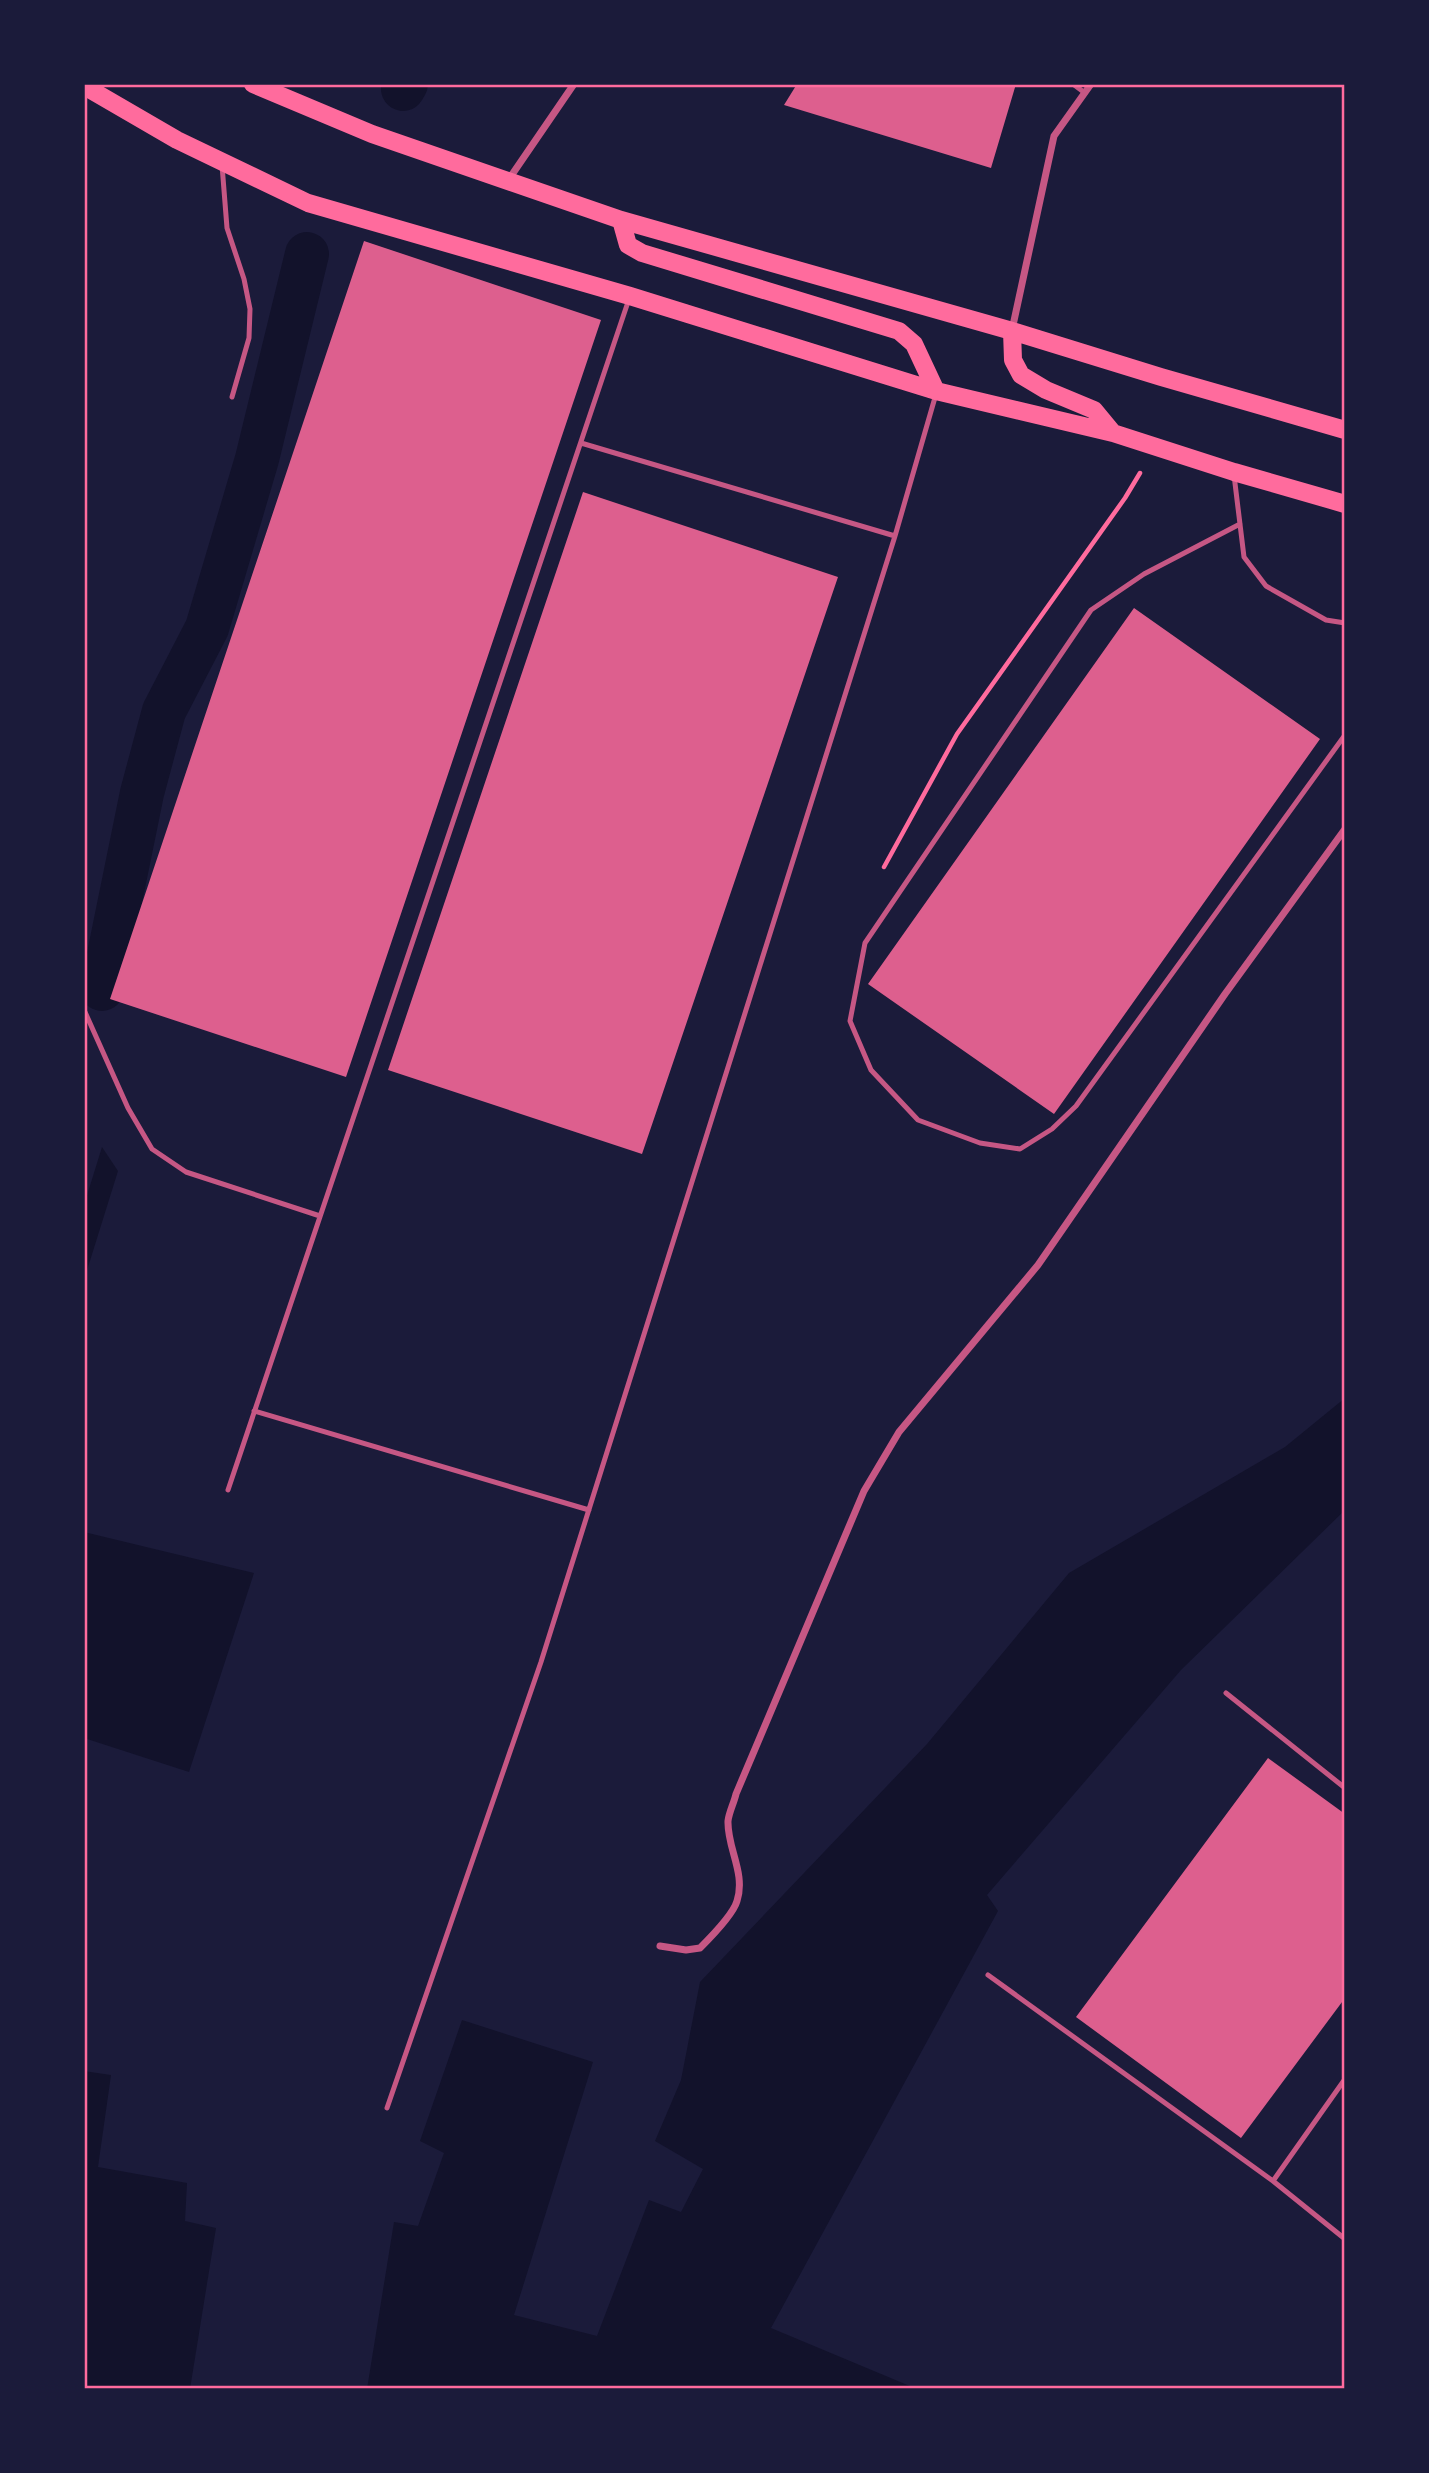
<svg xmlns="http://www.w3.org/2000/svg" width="1429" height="2473" font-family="'Titillium Web',sans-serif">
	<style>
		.water { fill: #12122b }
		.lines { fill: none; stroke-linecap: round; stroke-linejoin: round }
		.canal { stroke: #12122b; stroke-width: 44 }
		.building { fill: #dd5f8e }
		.path { stroke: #ff6b9d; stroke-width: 4.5 }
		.service { stroke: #c65784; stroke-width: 5 }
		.minor { stroke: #c65784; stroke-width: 7 }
		.primary { stroke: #ff6b9d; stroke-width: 18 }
		.neatline { fill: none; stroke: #ff6b9d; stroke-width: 2.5 }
	</style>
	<rect width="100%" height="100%" fill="#1b1b3a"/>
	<path class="water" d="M102 1147 118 1171 84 1280V1205Z
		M1345 1398V1510L1181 1670 987 1895 998 1911 771 2328 917 2389H367L394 2222 418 2226 444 2153 420 2141 462 2020 593 2062 514 2315 597 2336 649 2200 681 2212 703 2169 655 2141 681 2080 700 1982 927 1744 1069 1573 1285 1447Z
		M84 1532 254 1573 189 1772 84 1738Z
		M84 2071 111 2075 98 2167 187 2183 185 2221 216 2228 190 2389H84Z"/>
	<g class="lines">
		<path class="canal" d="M403 89 406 84
			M102 989 142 793 164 711 207 628 257 459 307 254"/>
	</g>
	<path class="building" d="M797 84H1016L991 168 784 105Z
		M364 241 601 320 346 1077 110 999Z
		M583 492 838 577 642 1154 388 1070Z
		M1134 608 1320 739 1054 1114 868 984Z
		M1268 1758 1345 1814V1998L1241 2138 1076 2017Z"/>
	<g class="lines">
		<path class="path" d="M884 867 957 734 1125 498 1140 473"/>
		<path class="service" d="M1073 84 1085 93
			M222 165 227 228 244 279 250 309 249 338 232 397
			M581 443 895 536
			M1234 475 1244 557 1266 586 1326 620 1345 623
			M1240 524 1144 574 1091 610 865 943 850 1021 871 1070 918 1120 980 1143 1020 1149 1052 1129 1076 1106 1345 735
			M85 1012 128 1108 152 1149 186 1172 320 1216
			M254 1411 589 1510
			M228 1490 629 299
			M1226 1693 1345 1788
			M988 1975 1273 2181 1345 2239
			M387 2108 541 1662 895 536 936 394
			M1273 2181 1345 2079"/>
		<path class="minor" d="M509 179 574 84
			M1012 330 1054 136 1091 84
			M660 1946 686 1950 700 1948C710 1938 733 1915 737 1901 746 1873 727 1848 728 1821 729 1812 734 1803 736 1794L864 1491 899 1432 1038 1265 1225 994 1345 829"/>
		<path class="primary" d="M253 84 372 134 621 220 1012 331 1161 377 1345 430
			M84 86 177 140 308 203 630 296 936 391 1113 433 1234 472 1345 504
			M621 220 628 245 642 253 899 331 914 344 936 391
			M1012 331 1013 360 1021 375 1046 390 1094 410 1113 433"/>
	</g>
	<rect width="1429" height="2473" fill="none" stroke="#1b1b3a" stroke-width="172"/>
	<rect x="86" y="86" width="1257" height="2301" class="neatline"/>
</svg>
